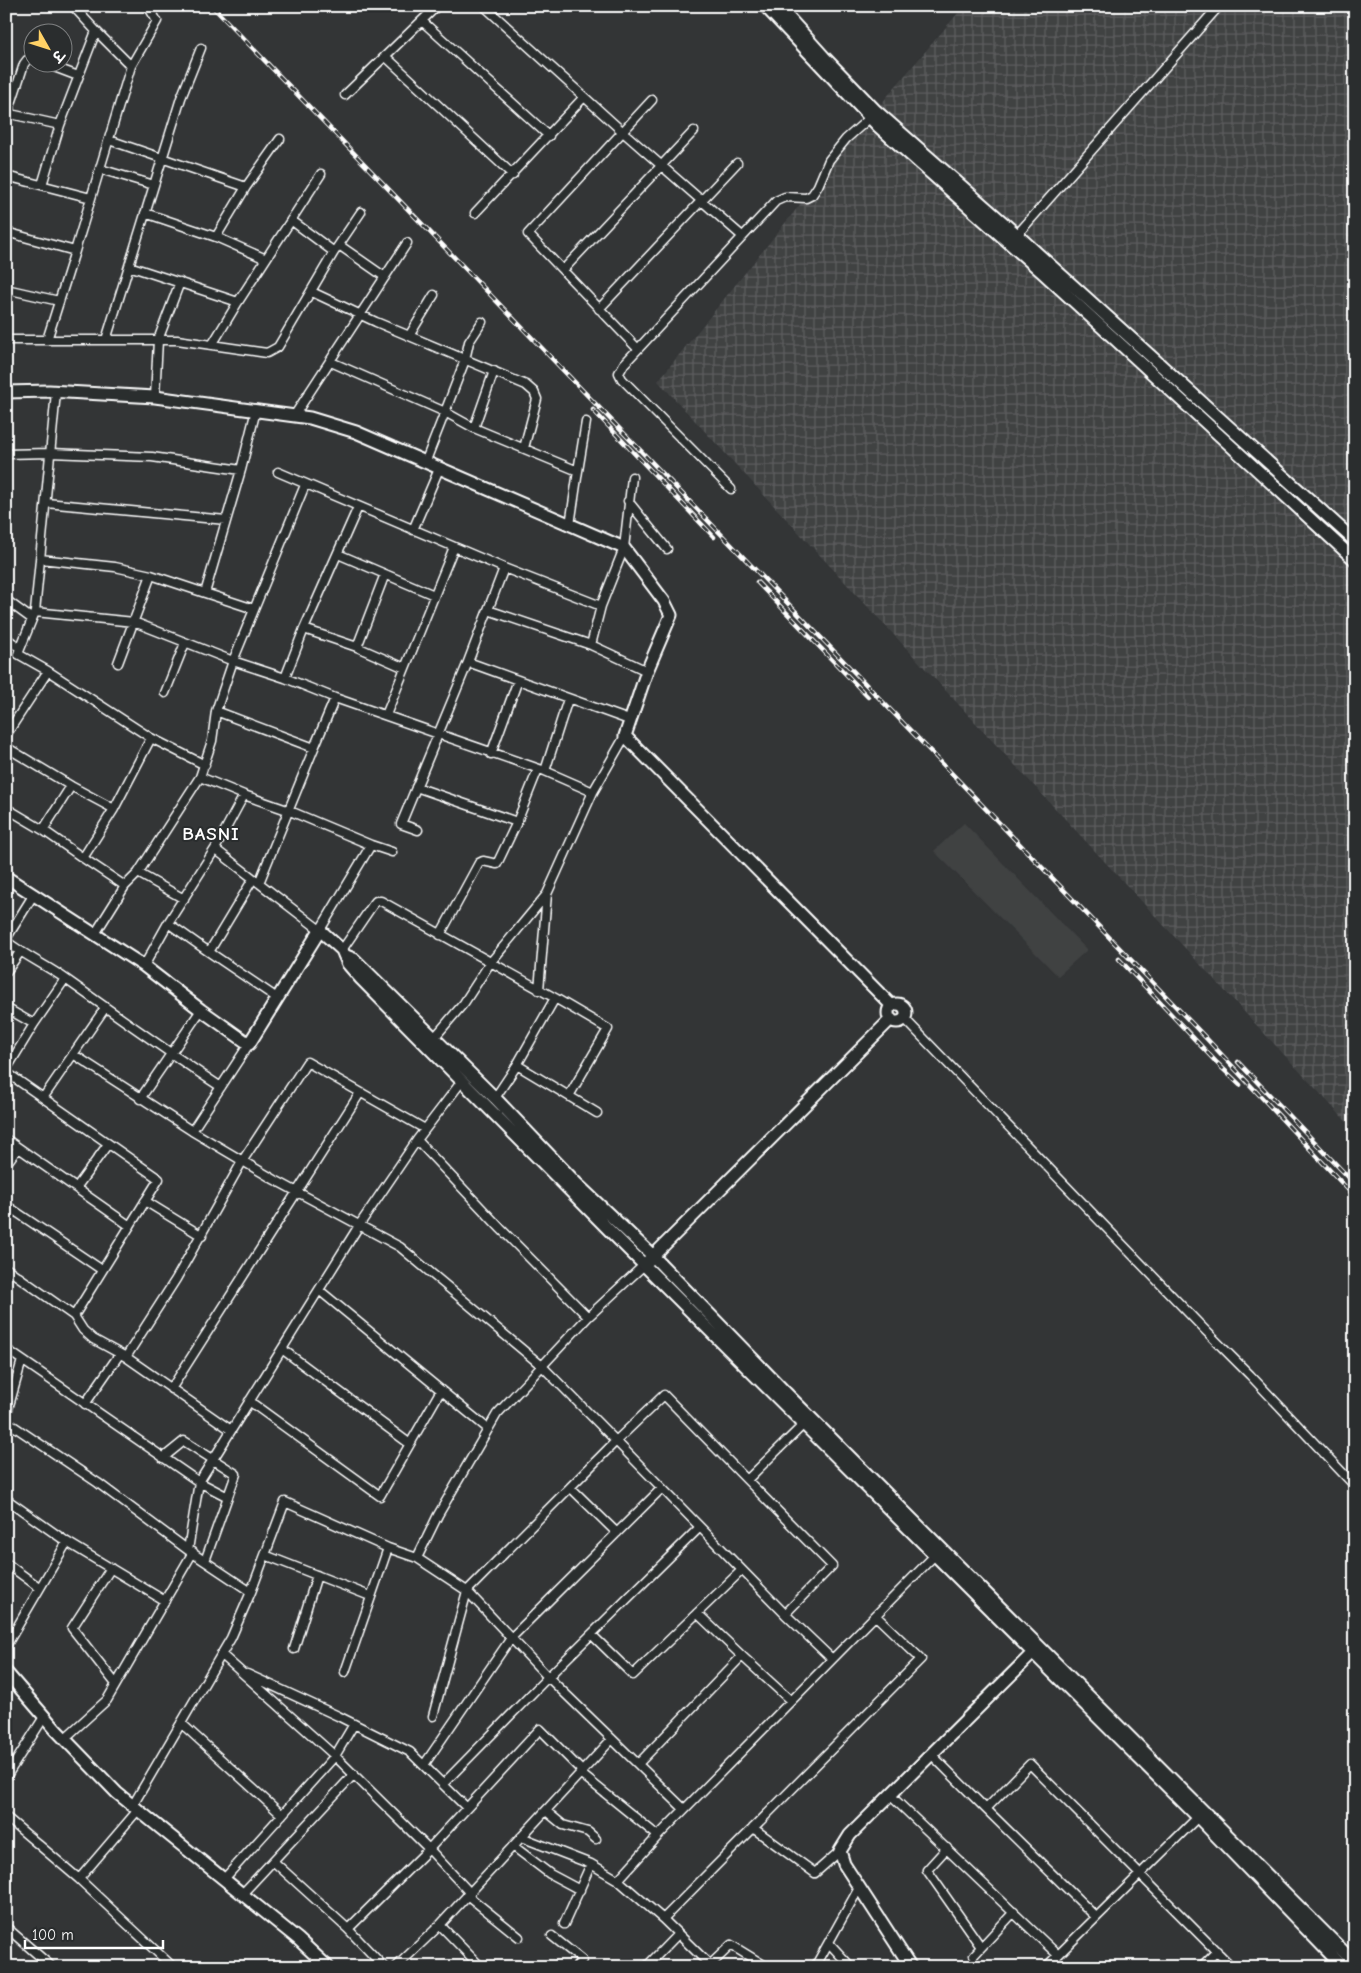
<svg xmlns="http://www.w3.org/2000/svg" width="1361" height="1973" font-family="'Comic Neue','Playpen Sans Deva',sans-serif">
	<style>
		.built { fill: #404243 }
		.industrial { fill: url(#industrial-grid) }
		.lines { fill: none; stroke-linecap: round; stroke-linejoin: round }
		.street-casing { stroke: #fff; stroke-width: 11 }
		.secondary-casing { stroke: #fff; stroke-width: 15 }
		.street { stroke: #2a2d2e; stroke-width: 8 }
		.secondary { stroke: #2a2d2e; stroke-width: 11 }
		.rail-casing { stroke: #fff; stroke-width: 4.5 }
		.rail { stroke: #2a2d2e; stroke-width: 2.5; stroke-dasharray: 8; stroke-linecap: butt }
		.labels { text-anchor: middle; stroke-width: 4; stroke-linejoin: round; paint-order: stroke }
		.district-label { font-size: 19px; font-weight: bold; letter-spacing: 1px; fill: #fff; stroke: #2a2d2e }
	</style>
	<defs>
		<pattern id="industrial-grid" width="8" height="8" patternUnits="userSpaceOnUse" patternTransform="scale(1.25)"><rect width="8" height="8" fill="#404243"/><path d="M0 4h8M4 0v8" fill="none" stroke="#5d5e5f"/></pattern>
	</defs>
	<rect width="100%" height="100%" fill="#333536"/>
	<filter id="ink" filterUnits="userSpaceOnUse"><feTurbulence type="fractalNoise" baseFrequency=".02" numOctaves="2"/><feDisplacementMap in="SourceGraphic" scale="10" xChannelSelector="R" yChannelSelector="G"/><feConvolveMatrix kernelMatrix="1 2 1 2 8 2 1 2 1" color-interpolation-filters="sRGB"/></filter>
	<g filter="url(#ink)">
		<path class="built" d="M964 823 1087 950 1058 976 934 851Z"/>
		<path class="industrial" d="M964 6H1355V1131L658 381 890 93Z"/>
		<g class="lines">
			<g class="street-casing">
				<path id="street" d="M73 6 96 31
					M484 6 623 132 742 236
					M422 21 549 136
					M385 56 513 175
					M41 62 78 76
					M345 95 437 6
					M6 113 60 125
					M8 113 24 64 27 60 32 59
					M109 140 246 187 280 139
					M100 169 154 185
					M6 176 91 198
					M42 185 60 125 96 31 131 66
					M145 213 216 237 246 187
					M475 213 584 97
					M291 220 334 252
					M6 232 75 251 47 340
					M216 237 266 259
					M1015 237 1219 6
					M339 245 385 277
					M75 251 131 66 157 21 148 6
					M129 266 238 302 212 345
					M563 270 694 131
					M6 289 59 301
					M312 292 376 322 526 385 534 392 537 399 524 448
					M238 302 321 174
					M599 309 737 163
					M482 322 469 342 465 360 445 412 474 428 578 471 570 525
					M409 336 434 295
					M6 340H177L267 353 278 347 334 252 361 212
					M106 340 181 98 201 48
					M638 349 528 234 652 100
					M331 362 445 412 425 463
					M155 397 158 340 180 282
					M294 416 407 243
					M474 428 494 371
					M6 454 50 453 152 457 241 470
					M578 471 586 422
					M278 472 504 568
					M731 489 622 379 619 373 624 364 776 201 785 197 806 198 812 195 818 186 829 160 846 139 873 115
					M628 501 667 549
					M46 503 226 520
					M413 530 439 469
					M338 554 434 595
					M40 559 115 567 151 575 205 593
					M6 600 32 619
					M254 609 205 593 241 470 256 410
					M488 610 591 645 647 671
					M35 612 134 622 233 661 305 485
					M304 629 357 647 405 668
					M6 638 20 648
					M591 645 601 606
					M357 647 385 574
					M118 663 151 575
					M48 671 18 654 35 612 56 392
					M285 678 304 629 358 507
					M165 693 185 643
					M216 711 314 748 335 698
					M386 715 454 547
					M629 720 468 662 504 568 601 606 624 548 632 477
					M6 735 48 671 151 738 114 809 83 858 125 886
					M151 738 205 765
					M6 747 71 786 114 809
					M491 754 518 680
					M545 771 568 699
					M200 777 244 795 290 811 371 845 392 852
					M416 787 517 822 497 864 483 861 479 863 440 935
					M244 795 215 849 320 930 371 845
					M6 808 43 830 83 858
					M517 822 538 769
					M43 830 71 786
					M418 830 401 824 468 662
					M138 873 184 899
					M253 879 209 952 277 998
					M259 883 314 748
					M168 923 215 849
					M95 934 125 886 138 873 200 777 212 741 216 711 233 661 285 678 335 698 545 771 593 792
					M6 939 34 894
					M6 941C25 956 48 966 67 980 118 1016 169 1053 221 1087
					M342 950 372 906 376 901H381L555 998 517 1065 495 1098
					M144 966 168 923 209 952
					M6 972 20 952
					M539 990 547 894 593 792 625 736
					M555 998 608 1029 569 1096
					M6 1008 34 1024
					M904 1018 1204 1329 1250 1375 1355 1486
					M434 1038 464 1003 490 963 547 894
					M249 1044 192 1131 275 1180 400 1247 542 1366 616 1441 664 1395 747 1480
					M73 1054 192 1131
					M517 1065 597 1113
					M6 1070 34 1024 65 979
					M6 1072 159 1179 74 1316
					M43 1098 105 1008
					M140 1099 201 1010
					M6 1139 130 1226
					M417 1140 501 1229 588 1317
					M6 1164 18 1148
					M76 1188 108 1144
					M145 1201 202 1236
					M6 1205 102 1270
					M6 1268 74 1316 83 1330 93 1339 126 1357
					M319 1290 487 1428
					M6 1349 22 1360
					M282 1349 410 1444
					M171 1389 360 1093
					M249 1401 380 1496 441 1390
					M85 1404 119 1355
					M6 1416 22 1360 199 1482 228 1497
					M6 1421 98 1483 188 1550
					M804 1424 747 1480 832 1566 785 1614 832 1659
					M231 1430 126 1357 176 1279 243 1160 307 1062 425 1129
					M163 1458 184 1441 236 1474 205 1561
					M571 1488 617 1533
					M6 1499 67 1542 165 1601
					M265 1555 370 1596
					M417 1558 438 1515 497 1414 588 1317 644 1265
					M6 1563 40 1588
					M111 1568 72 1628 116 1684
					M251 1592 285 1502 388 1548 417 1558 467 1591 548 1677 612 1739
					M592 1635 633 1675 742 1570
					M6 1646 67 1542
					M294 1649 317 1575
					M221 1654 335 1756 429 1849 470 1893
					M742 1656 791 1701
					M345 1672 388 1548
					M247 1674 338 1716 410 1752 467 1808
					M433 1716 467 1591 616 1441 785 1614
					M181 1723 282 1815
					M64 1739 107 1700 193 1552
					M931 1754 986 1809 1030 1764 1232 1967
					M638 1764 742 1656 697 1613
					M424 1765 511 1638 662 1488
					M580 1773 658 1836
					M6 1777 44 1717
					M443 1784 548 1677 700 1527
					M890 1795 1058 1955
					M133 1805 231 1638 251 1592 188 1550 199 1482 360 1224 417 1140 462 1081
					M986 1809 1096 1917
					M546 1811 563 1825 588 1832 596 1839
					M6 1817 79 1879 173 1967
					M753 1828 815 1873 840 1851
					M521 1837 591 1864 618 1880
					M513 1846 550 1874 580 1890
					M947 1848 927 1870 981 1947
					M273 1861 348 1929 384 1967
					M79 1879 138 1810
					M224 1879 335 1756 354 1724
					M242 1894 354 1774
					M467 1895 519 1937
					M663 1919 921 1659 876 1616
					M564 1924 591 1864
					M440 1925 612 1739 684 1809
					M6 1927 52 1967
					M348 1929 429 1849 540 1729 582 1771
					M552 1936 582 1960 576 1967
					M829 1943 851 1967
					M974 1955 1014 1912
					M396 1967 440 1925 481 1967
					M646 1967 678 1934
					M708 1967 731 1945 767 1967
					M712 1967 663 1919 618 1880 658 1836 935 1555
					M815 1967 859 1888
					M1046 1967 1200 1815
					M1201 1967 1217 1951"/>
			</g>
			<g class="secondary-casing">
				<path id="secondary" d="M765 6 879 127 1043 273 1355 560
					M778 6 824 57 876 111 1017 235 1355 541
					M6 392 49 391 155 397 310 418 356 432 624 548 664 601 671 615 647 671 625 736 892 1006
					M6 877 144 966 201 1010 249 1044 320 930 342 950 348 964 361 979 611 1232 1198 1817 1343 1967
					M344 955 354 959 495 1098 577 1184 653 1256 786 1393 1355 1963
					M888 1013a9 9 0 1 1 18 0a9 9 0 1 1-18 0Z
					M648 1261 891 1019
					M6 1672 56 1730 117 1793 298 1939 328 1967
					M911 1967 844 1864 840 1851 850 1835 1033 1653"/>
			</g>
			<use href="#street" class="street"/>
			<use href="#secondary" class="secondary"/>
			<g class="rail-casing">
				<path id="rail" d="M212 6 934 755 1206 1038 1355 1197
					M593 410 714 537
					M757 582 868 697
					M1119 959 1217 1063 1240 1085
					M1238 1062 1355 1184"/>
			</g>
			<use href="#rail" class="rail"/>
		</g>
	</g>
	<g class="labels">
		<g class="district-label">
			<text x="211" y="840">BASNI</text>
		</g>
	</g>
	<rect width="1361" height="1973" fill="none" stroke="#2a2d2e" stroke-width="25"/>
	<rect x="12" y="12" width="1336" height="1948" fill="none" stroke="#fff" stroke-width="2" filter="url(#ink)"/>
	<g transform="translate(48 48) rotate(129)"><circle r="24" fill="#2a2d2e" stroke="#7f8182"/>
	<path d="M0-4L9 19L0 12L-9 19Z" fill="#ffd166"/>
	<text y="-8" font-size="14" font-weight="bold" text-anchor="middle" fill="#ffffff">उ</text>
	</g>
	<path d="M25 1940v8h138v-8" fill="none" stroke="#ffffff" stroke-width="2.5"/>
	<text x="32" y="1940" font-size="15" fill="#ffffff" stroke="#2a2d2e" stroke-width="4" paint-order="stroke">100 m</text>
</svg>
